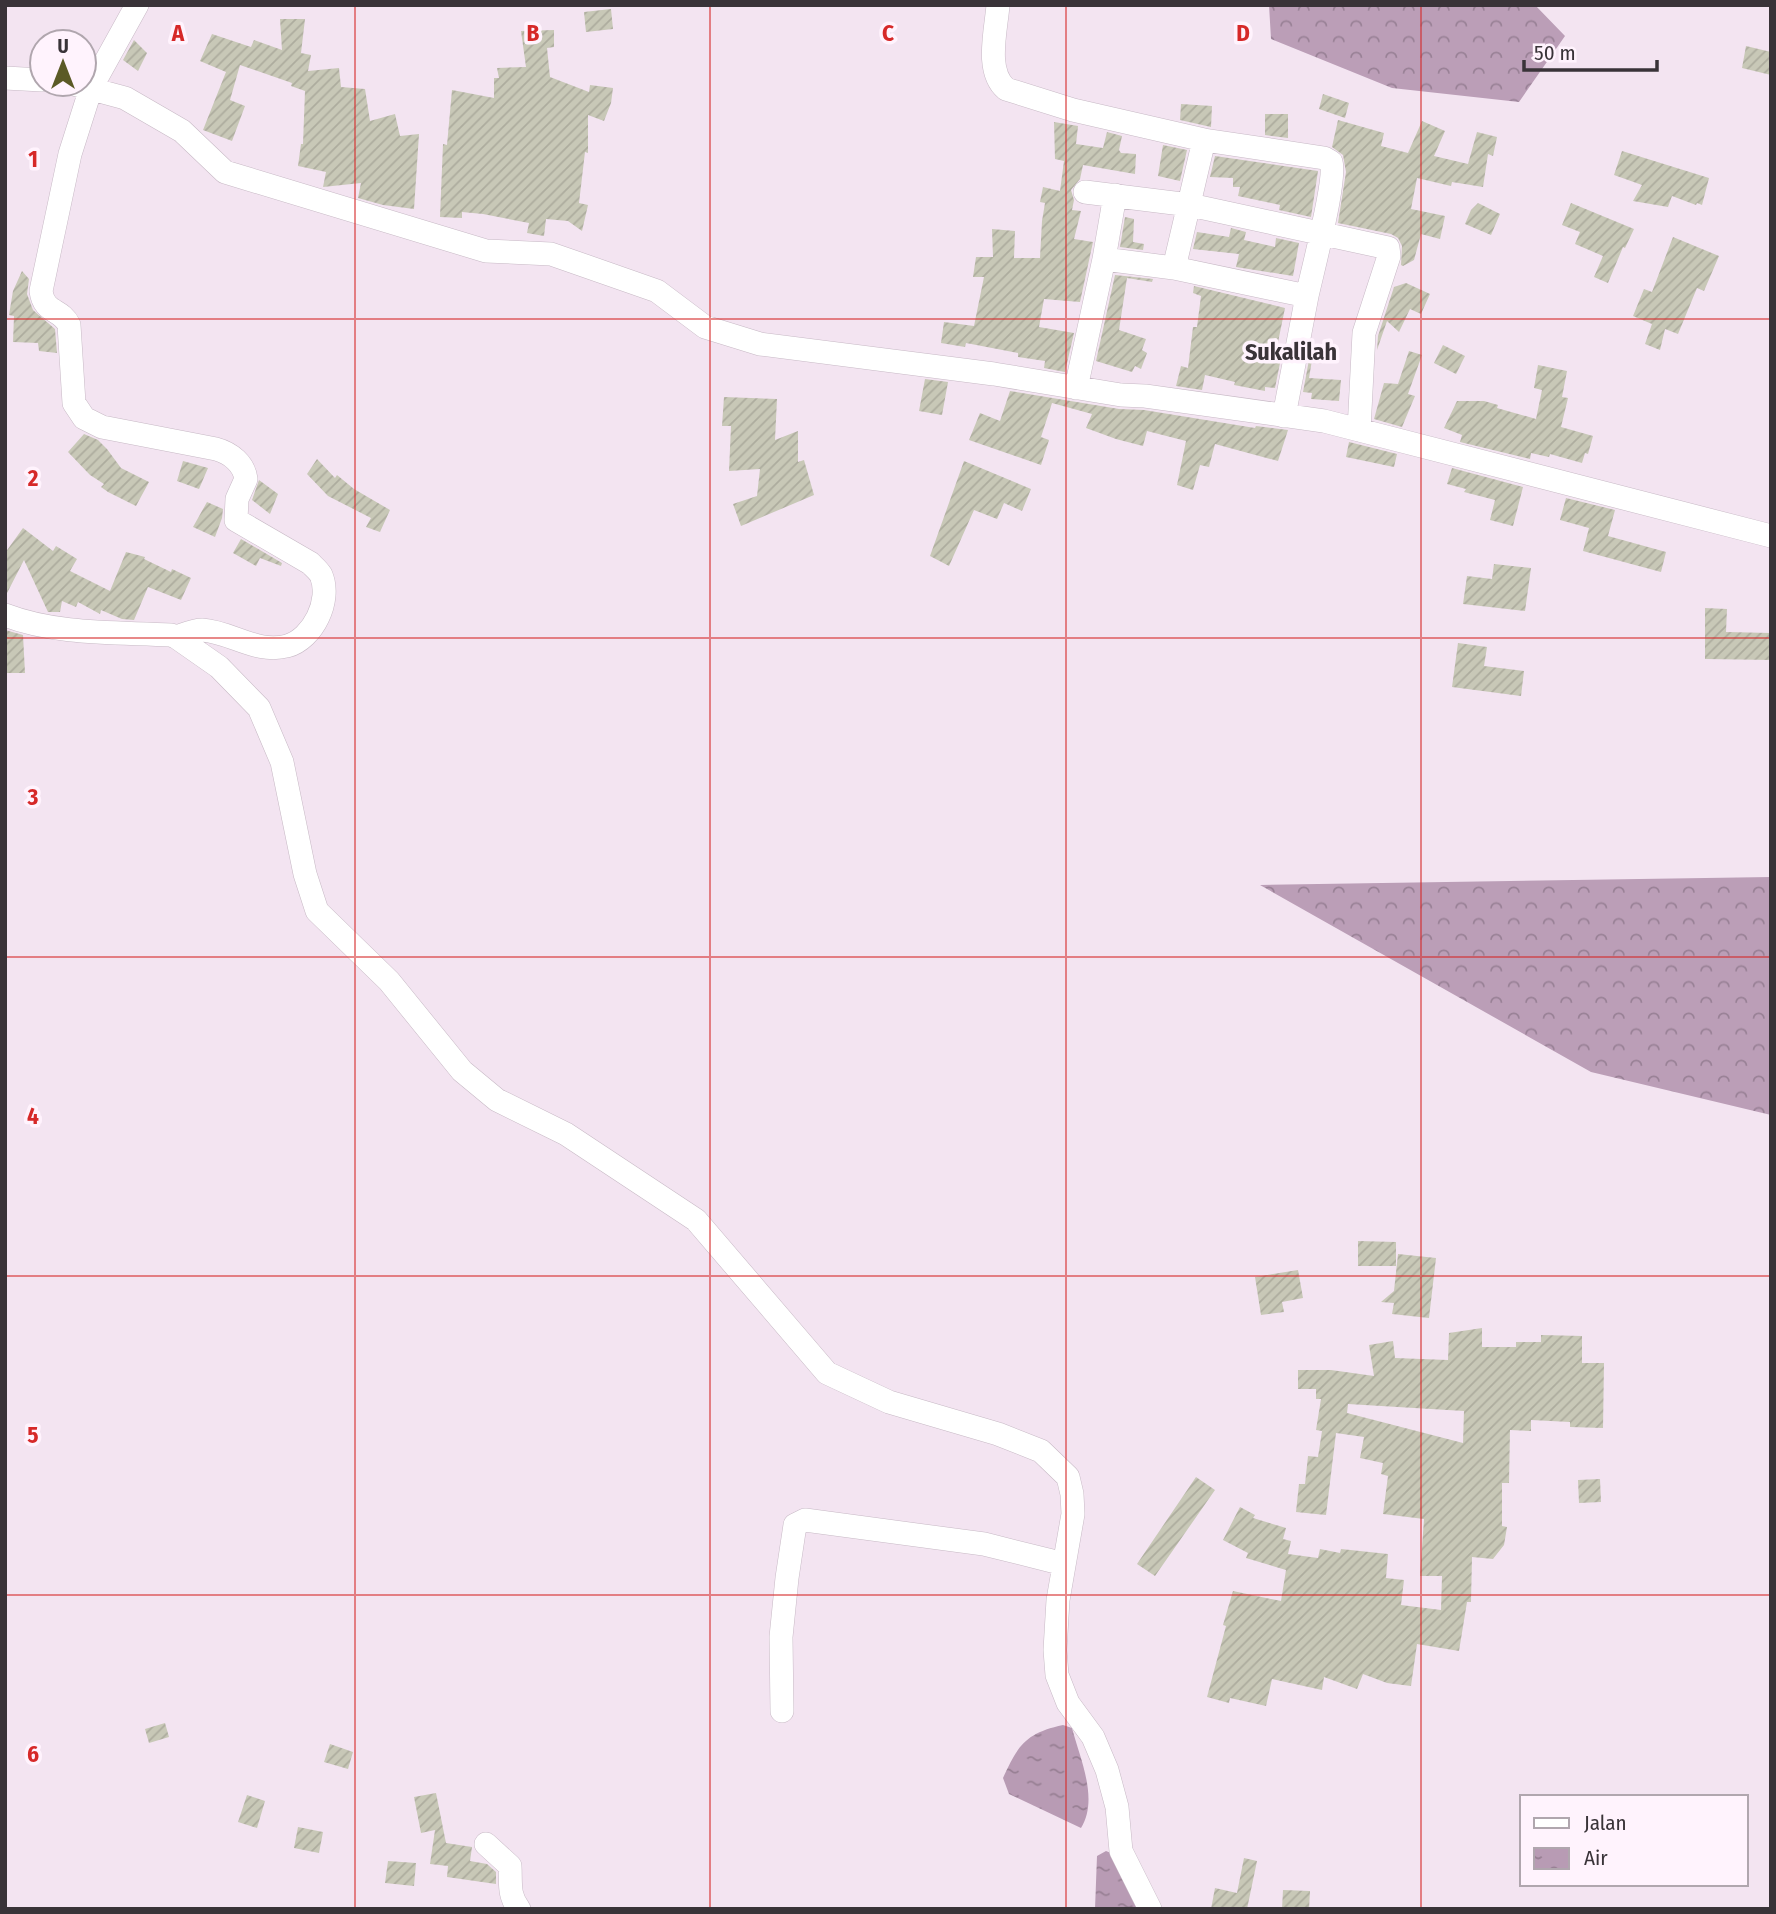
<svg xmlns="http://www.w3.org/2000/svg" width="1776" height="1914" font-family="'Fira Sans Condensed',sans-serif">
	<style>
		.forest { fill: url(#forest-crowns) }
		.water { fill: url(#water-ripples) }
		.building { fill: url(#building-hatch); fill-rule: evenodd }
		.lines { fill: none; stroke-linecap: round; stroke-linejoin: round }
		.minor-casing { stroke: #c7b9c5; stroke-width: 24 }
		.minor { stroke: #fff; stroke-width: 23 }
		.grid { fill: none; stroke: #d62828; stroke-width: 2; stroke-opacity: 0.55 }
		.labels { text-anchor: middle; stroke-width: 7; stroke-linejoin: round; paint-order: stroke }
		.quarter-label { font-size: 24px; font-weight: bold; fill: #393338; stroke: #fff3fd }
		.grid-label { font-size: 23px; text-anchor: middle; font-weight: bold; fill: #d62828; stroke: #fff3fd; stroke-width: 7; stroke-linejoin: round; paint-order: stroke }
	</style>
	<defs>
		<pattern id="forest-crowns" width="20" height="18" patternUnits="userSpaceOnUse" patternTransform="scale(1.75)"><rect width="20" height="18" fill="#bb9eb7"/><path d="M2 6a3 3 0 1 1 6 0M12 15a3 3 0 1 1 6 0" fill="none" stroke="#998196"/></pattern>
		<pattern id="water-ripples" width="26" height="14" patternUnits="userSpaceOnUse" patternTransform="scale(1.75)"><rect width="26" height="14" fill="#b89bb4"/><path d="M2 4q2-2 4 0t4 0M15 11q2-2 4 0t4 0" fill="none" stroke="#977f93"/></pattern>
		<pattern id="building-hatch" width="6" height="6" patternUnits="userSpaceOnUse" patternTransform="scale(1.75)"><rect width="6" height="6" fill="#c8c8b7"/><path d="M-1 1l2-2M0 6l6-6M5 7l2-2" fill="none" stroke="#adac9e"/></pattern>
	</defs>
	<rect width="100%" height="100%" fill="#f3e4f1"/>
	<path class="forest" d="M1269 5H1535L1565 36 1519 102 1392 88 1271 39Z
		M1771 877V1115L1591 1072 1260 885Z"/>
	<path class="water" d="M1063 1725 1072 1728C1080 1759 1099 1799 1081 1828L1009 1794 1003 1778C1018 1745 1026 1733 1063 1725Z
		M1106 1851 1111 1853 1142 1909H1095L1097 1856Z"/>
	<path class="building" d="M611 9 613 29 586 32 584 12Z
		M280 19H305L301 53 311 55 308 71 339 68 341 87 365 89 370 121 395 114 400 136 419 134 414 209 383 205 358 198 361 183 323 187 326 172 298 166 301 144H303L305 91 291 86 292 83 240 65 230 100 245 106 232 141 203 130 226 72 200 61 212 34 251 47 254 40 282 50Z
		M554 30V47L547 48 550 77 589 92 590 85 613 88 611 103 604 121 588 115V153L585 152 579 203 588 205 582 231 568 221 546 219 544 236 527 233 529 223 483 214 462 212V218L440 217 443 144 447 145 452 90 494 98V78H499L497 68 526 67 521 31Z
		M134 40 147 53 138 71 123 60Z
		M1746 46 1771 52V75L1742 68Z
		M1323 94 1349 103 1345 118 1319 109Z
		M1181 104 1212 106 1211 127 1180 120Z
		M1265 114H1288V138L1265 135Z
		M1338 120 1384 133 1381 146 1408 153 1422 121 1445 131 1434 156 1468 164 1477 132 1497 137 1493 156 1488 154 1483 187 1452 182 1451 186 1417 178 1411 209 1445 216 1440 239 1421 234 1414 260 1403 266 1401 265 1402 246 1398 238 1391 234 1338 223 1346 172 1343 155 1332 147Z
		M1054 122 1078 126 1076 144 1103 148 1107 132 1122 136 1119 150 1121 153 1136 154 1135 174 1083 165 1080 179 1071 190 1074 200 1072 210 1081 211 1074 239 1093 242 1080 302 1044 299 1039 327 1074 333 1065 372 1044 368 1045 361 1018 357V353L966 343 965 347 941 343 944 322 974 326 984 277H973L976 257H993L992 229 1015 231 1014 258H1040L1042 221 1045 203 1040 202 1043 187 1060 191 1064 161 1055 159Z
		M1163 145 1187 150 1180 181 1158 176Z
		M1622 151 1709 178 1702 205 1697 203 1696 205 1672 196 1668 207 1633 201 1642 185 1614 175Z
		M1215 156 1318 171 1311 217 1279 210 1280 205 1238 196 1240 187H1233V178L1210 177Z
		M1478 203 1500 214 1491 235 1465 224 1471 210Z
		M1571 203 1634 229 1625 248 1623 247 1608 283 1594 277 1603 256 1575 244 1580 232 1562 225Z
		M1125 217 1134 219 1133 242 1144 244 1143 250 1120 247Z
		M1231 228 1246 232 1244 240 1275 247 1276 238 1299 243 1293 276 1236 267 1239 254 1193 249 1197 232 1229 237Z
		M1673 237 1719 256 1704 291 1697 288 1678 334 1665 329 1660 350 1645 344 1652 324 1633 316 1644 289 1652 292Z
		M22 271 29 279 27 294 33 310 55 329 57 353 39 351 38 343 13 342 14 316 9 315 13 291Z
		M1115 275 1153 279 1152 282 1127 278 1119 330 1146 339 1142 350 1147 353 1141 369 1135 366 1132 372 1096 361Z
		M1406 283 1430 294 1421 314 1410 309 1399 332 1387 321 1377 350 1378 336 1394 287Z
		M1194 286 1285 308 1277 347 1283 348 1275 388 1265 387V391L1234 385 1235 382 1205 375 1202 390 1176 386 1181 366 1188 368 1193 327H1197L1201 296 1193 293Z
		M1443 345 1465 356 1456 374 1434 363Z
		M1409 351 1422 355 1408 394 1415 396 1402 427 1374 419 1384 383 1398 384Z
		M1309 360H1312L1309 378 1341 380 1339 401 1311 399 1312 393 1303 392Z
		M1538 365 1567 371 1562 397 1568 398 1561 427 1593 436 1588 454 1585 453 1582 463 1550 454 1549 457 1531 453 1530 459 1460 442 1462 435 1444 428 1457 401H1484L1498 405 1497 408 1536 419 1542 390 1534 388Z
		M925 379 948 382 942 415 919 411Z
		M1010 391 1119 409 1144 410 1255 428 1256 426 1288 430 1278 461 1215 444 1209 467 1200 465 1193 490 1177 485 1186 441 1147 431 1143 446 1116 439 1086 428 1092 414 1052 403 1041 437 1049 440 1041 465 969 440 980 413 1000 421Z
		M724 397 777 399 775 440 798 431V462L804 460 814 495 741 526 733 504 757 496 760 469 729 471 731 426H722Z
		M84 434 98 440 107 449 121 468 149 482 136 506 108 492 101 487 104 484 90 475 68 452Z
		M1349 442 1397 454 1394 467 1346 457Z
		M317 459 335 478 337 475 354 489 390 510 380 532 366 527 371 518 328 496 307 474Z
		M183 461 208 468 199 489 177 481Z
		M964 461 1031 489 1022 511 1004 503 997 519 974 510 949 566 930 556Z
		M1452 468 1523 487 1513 526 1490 520 1495 500 1464 492 1466 489 1447 484Z
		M259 480 278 494 270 514 252 500Z
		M1566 498 1615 510 1608 536 1666 552 1661 572 1583 551 1589 528 1560 520Z
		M207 502 223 509 222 518 215 537 193 527Z
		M23 528 53 551 56 546 77 559 70 571 110 591 126 552 145 557 144 559 171 572 172 569 191 578 181 600 148 587 134 620 122 619 101 610 100 614 78 602 76 607 62 601 60 612H48L24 560 5 597V553Z
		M241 539 282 563 281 566 260 558 256 566 233 553Z
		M1494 564 1531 568 1525 611 1463 604 1467 576 1492 579Z
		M1705 608 1727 609 1726 632 1771 633V660L1705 659Z
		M5 630 23 635 25 673H7Z
		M1458 643 1487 647 1484 666 1524 671 1521 696 1452 687Z
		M1358 1241 1396 1242V1266H1358Z
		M1398 1254 1436 1258 1429 1318 1392 1314 1394 1303 1381 1302 1394 1291Z
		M1298 1270 1303 1298 1282 1302 1284 1312 1261 1315 1255 1277Z
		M1482 1328V1347H1516V1342H1541V1335L1582 1336V1363H1604L1603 1428 1570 1427V1422L1531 1420V1431L1510 1430 1509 1483H1502V1526L1507 1527 1504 1545 1493 1559 1472 1557 1471 1602H1467L1459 1651 1417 1644 1411 1686 1387 1683 1363 1674 1357 1689 1324 1677 1322 1690 1272 1679 1266 1706 1230 1698 1229 1703 1207 1697 1226 1626 1223 1625 1233 1591 1281 1601 1286 1570 1246 1558 1248 1553 1223 1540 1240 1507 1255 1515 1253 1518 1286 1528 1283 1539 1291 1541 1288 1554 1318 1558 1320 1549 1340 1553 1341 1549 1388 1554 1386 1578 1404 1580 1401 1605 1441 1610 1442 1576H1420L1424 1519 1383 1514 1388 1476 1381 1474 1383 1463 1360 1458 1364 1437 1336 1433 1326 1515 1296 1512 1299 1484H1305L1308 1456 1318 1457 1322 1431 1316 1430 1321 1399H1316V1389H1298V1370H1331L1374 1376 1369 1345 1393 1341 1395 1358 1448 1360 1449 1333ZM1348 1404 1464 1411 1463 1443 1347 1413Z
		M1196 1477 1215 1490 1155 1576 1137 1564Z
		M1600 1479 1601 1502 1579 1503 1578 1480Z
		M165 1723 169 1737 149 1743 145 1729Z
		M330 1744 353 1752 348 1769 324 1762Z
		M436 1793 446 1843 472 1847 470 1861 487 1864 496 1872V1884L447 1877 448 1866 430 1864 435 1830 421 1833 414 1797Z
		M247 1795 265 1801 257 1828 238 1822Z
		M298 1827 323 1832 319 1853 294 1848Z
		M1244 1858 1257 1861 1247 1909H1211L1215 1888 1237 1893Z
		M388 1861 416 1863 414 1886 385 1883Z
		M1283 1890 1310 1891 1309 1909H1282Z"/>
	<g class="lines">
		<g class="minor-casing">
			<path id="minor" d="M137 5 91 88 70 154 41 291C44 314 61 308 69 325L74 403 84 418 102 427 216 449C231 453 244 464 246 479L237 499 236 520 310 563C314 567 318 570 321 575 332 600 313 639 287 646 256 654 232 632 202 630 194 630 185 634 176 637
				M998 5C996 31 985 71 1006 89L1073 110 1204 140 1174 268 1307 296 1284 416
				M5 78 42 80
				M73 84 125 98 182 131 225 172 486 251 551 254 657 291 705 327 760 344 994 374 1121 395 1145 396 1324 421 1771 536
				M1204 140 1324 158 1331 162C1337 178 1312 273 1307 296
				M1085 192 1190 205 1388 248 1389 256 1364 333 1359 430
				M1115 195 1104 259 1174 268
				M1076 388 1104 259
				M5 615C57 635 116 632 171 635L176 637 219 667 259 708 282 762 305 874 317 911 389 981 462 1071 497 1100 566 1134 696 1220 827 1373 889 1402 998 1434 1041 1451 1068 1477 1072 1494 1073 1514 1058 1600 1055 1650 1057 1675 1068 1703 1093 1737 1107 1770 1117 1807 1121 1851 1150 1909
				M782 1711 781 1637 787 1578 795 1525 805 1520 984 1544 1064 1564
				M486 1844 510 1866C511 1883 508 1895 519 1909"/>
		</g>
		<use href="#minor" class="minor"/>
	</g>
	<path class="grid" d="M355 5V1909M710 5V1909M1066 5V1909M1421 5V1909M5 319H1771M5 638H1771M5 957H1771M5 1276H1771M5 1595H1771"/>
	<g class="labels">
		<g class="quarter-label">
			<text x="1291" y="360">Sukalilah</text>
		</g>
	</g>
	<g class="grid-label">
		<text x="178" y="41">A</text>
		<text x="533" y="41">B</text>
		<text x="888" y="41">C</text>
		<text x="1243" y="41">D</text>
		<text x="33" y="167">1</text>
		<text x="33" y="486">2</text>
		<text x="33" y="805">3</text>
		<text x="33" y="1124">4</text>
		<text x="33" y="1443">5</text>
		<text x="33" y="1762">6</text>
	</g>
	<rect width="1776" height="1914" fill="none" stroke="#393338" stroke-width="14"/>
	<rect x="1520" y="1795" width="228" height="91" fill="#fff3fd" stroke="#b0a6ae" stroke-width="2"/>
	<rect x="1534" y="1818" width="35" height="10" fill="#ffffff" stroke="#b0a6ae" stroke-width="2"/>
	<text x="1584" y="1830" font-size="21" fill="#393338">Jalan</text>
	<rect x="1534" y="1848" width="35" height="21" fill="url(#water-ripples)" stroke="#b0a6ae" stroke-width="2"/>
	<text x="1584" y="1865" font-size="21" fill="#393338">Air</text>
	<g transform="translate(63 63)"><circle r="33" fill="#fff3fd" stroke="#b0a6ae" stroke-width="2"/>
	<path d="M0-5L12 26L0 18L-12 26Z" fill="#5b5a26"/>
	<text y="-10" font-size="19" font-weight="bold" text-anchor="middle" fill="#393338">U</text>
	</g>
	<path d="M1524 60v10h133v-10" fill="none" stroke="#393338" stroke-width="3.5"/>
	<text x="1534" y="60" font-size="21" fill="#393338" stroke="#fff3fd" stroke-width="5" paint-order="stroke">50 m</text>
</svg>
